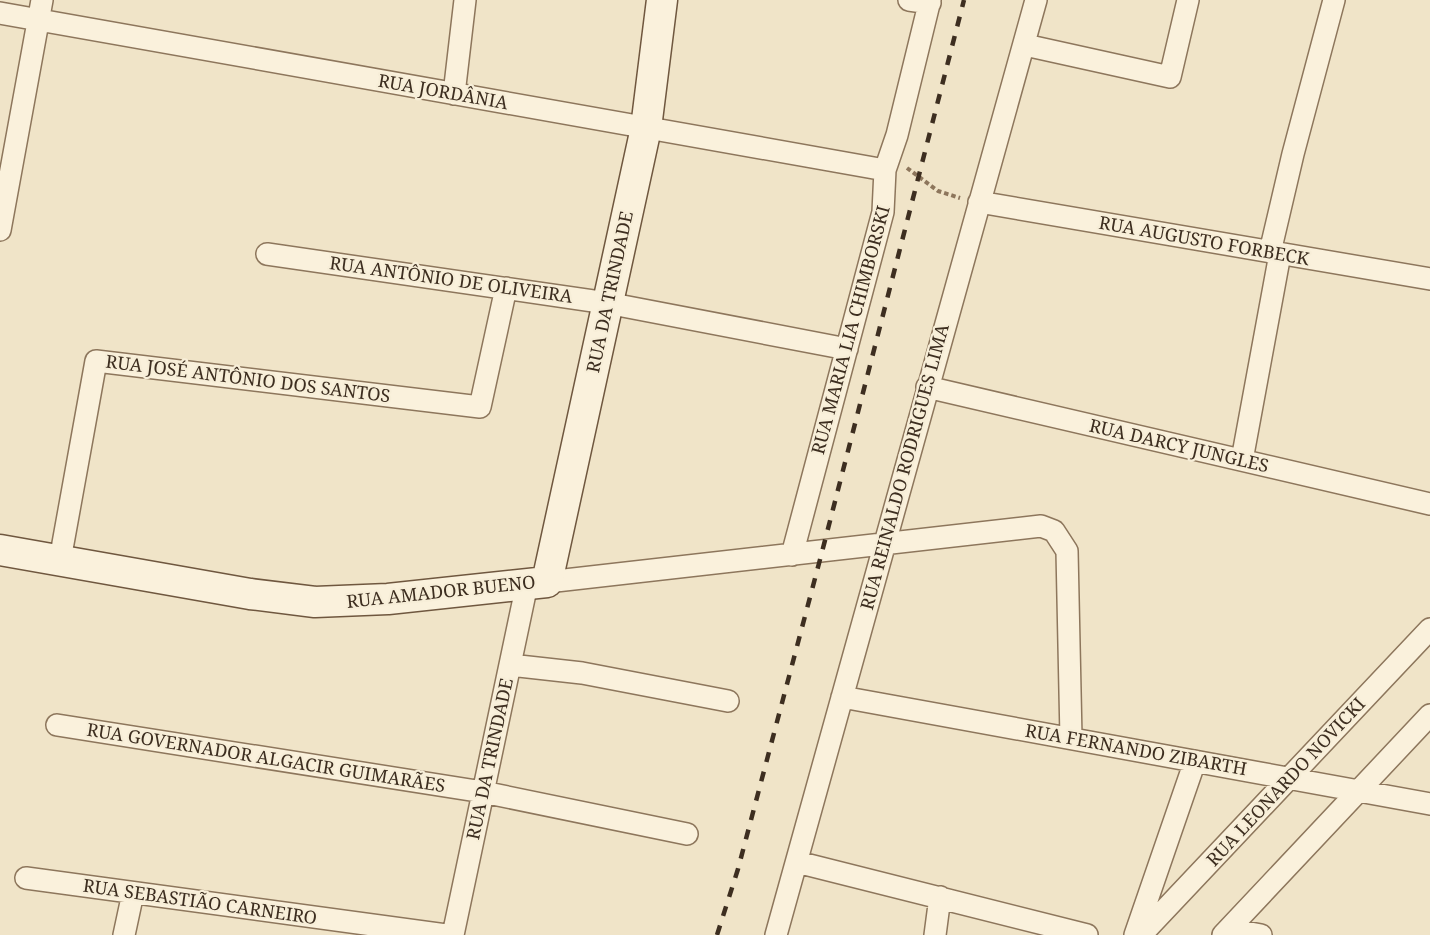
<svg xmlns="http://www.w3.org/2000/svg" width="1430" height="935" font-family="'Noto Serif',serif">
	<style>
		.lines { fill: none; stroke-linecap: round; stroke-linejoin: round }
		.street-casing { stroke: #8d765c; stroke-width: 24 }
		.secondary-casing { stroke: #6f573f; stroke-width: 33 }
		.path { stroke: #8d765c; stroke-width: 4; stroke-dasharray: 4.5 3; stroke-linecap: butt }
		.street { stroke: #faf1dc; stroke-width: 21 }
		.secondary { stroke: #faf1dc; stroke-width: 30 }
		.rail { stroke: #3d2e20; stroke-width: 4.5; stroke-dasharray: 10 10; stroke-linecap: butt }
		.labels { text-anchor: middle; stroke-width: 4.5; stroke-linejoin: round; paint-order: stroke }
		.street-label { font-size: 18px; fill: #3d2e20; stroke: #f7eed8 }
	</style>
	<rect width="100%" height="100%" fill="#f0e4c8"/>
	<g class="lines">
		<g class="street-casing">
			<path id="street" d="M909 0 930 3
				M0 13 885 170
				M1025 45 1170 77 1188 0
				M454 94 465 0
				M979 202 1430 279
				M0 230 42 0
				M1270 252 1293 154 1334 0
				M267 254 607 303 847 349
				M927 387 1430 504
				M1242 460 1280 254
				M792 555 883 212 885 170 897 135 930 0
				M60 560 96 361 480 407 506 288
				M547 582 1041 526 1054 531 1067 551 1071 738
				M510 665 582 673 728 701
				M842 697 1430 804
				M57 725 483 792 687 834
				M797 862 1087 935
				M26 878 446 935
				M1229 929 1261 935
				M124 935 133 893
				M453 935 527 584
				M776 935 1036 0
				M935 935 940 897
				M1135 935 1195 761
				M1141 935 1430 629
				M1223 935 1430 715"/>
		</g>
		<g class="secondary-casing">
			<path id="secondary" d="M0 550 250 594 315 602 388 599 547 582 646 128 662 0"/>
		</g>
		<path class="path" d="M907 168 938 191 960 198"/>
		<use href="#street" class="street"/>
		<use href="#secondary" class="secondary"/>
		<path class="rail" d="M717 935 738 869 822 552 964 0"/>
	</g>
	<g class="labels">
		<g class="street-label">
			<text transform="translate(443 92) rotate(10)" y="6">RUA JORDÂNIA</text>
			<text transform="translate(1204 241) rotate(10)" y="6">RUA AUGUSTO FORBECK</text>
			<text transform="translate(451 280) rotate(8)" y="6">RUA ANTÔNIO DE OLIVEIRA</text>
			<text transform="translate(610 292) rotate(-78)" y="6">RUA DA TRINDADE</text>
			<text transform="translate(851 330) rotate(-75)" y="6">RUA MARIA LIA CHIMBORSKI</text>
			<text transform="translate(248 379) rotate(7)" y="6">RUA JOSÉ ANTÔNIO DOS SANTOS</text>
			<text transform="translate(1179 446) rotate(13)" y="6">RUA DARCY JUNGLES</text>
			<text transform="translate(905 467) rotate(-75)" y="6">RUA REINALDO RODRIGUES LIMA</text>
			<text transform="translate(441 592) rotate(-6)" y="6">RUA AMADOR BUENO</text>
			<text transform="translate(1136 750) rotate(10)" y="6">RUA FERNANDO ZIBARTH</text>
			<text transform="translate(266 758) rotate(9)" y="6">RUA GOVERNADOR ALGACIR GUIMARÃES</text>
			<text transform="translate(490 759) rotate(-78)" y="6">RUA DA TRINDADE</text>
			<text transform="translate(1286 782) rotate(-47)" y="6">RUA LEONARDO NOVICKI</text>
			<text transform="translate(200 902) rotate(8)" y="6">RUA SEBASTIÃO CARNEIRO</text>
		</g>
	</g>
</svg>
